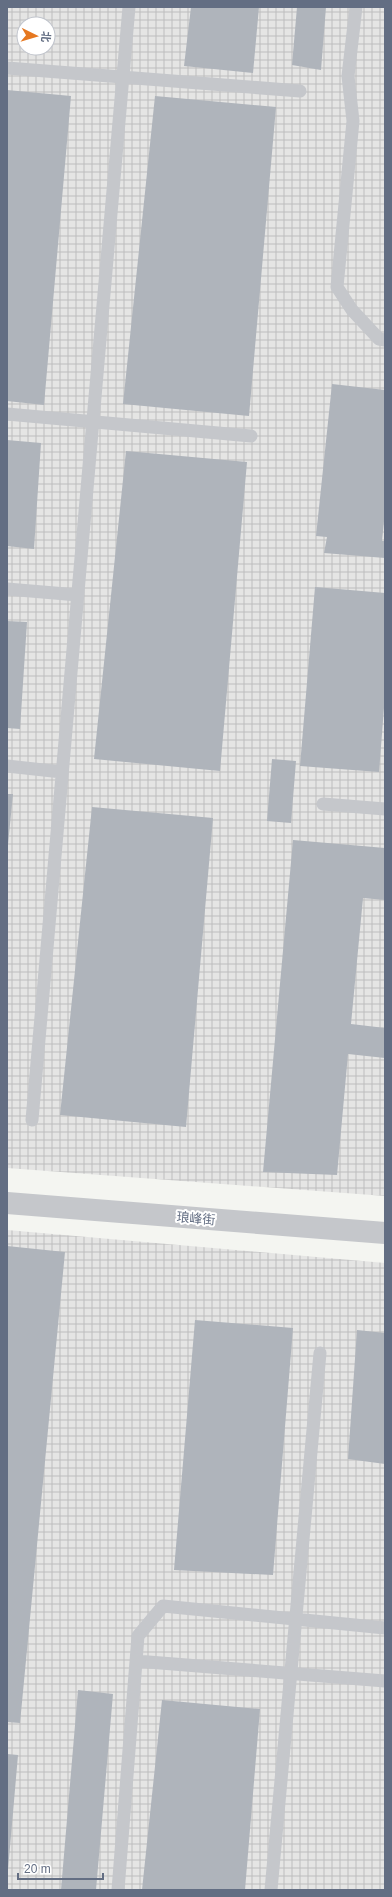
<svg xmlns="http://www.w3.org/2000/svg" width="392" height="1897" font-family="Helvetica,'Noto Sans SC',sans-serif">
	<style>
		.industrial { fill: url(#industrial-grid); fill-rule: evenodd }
		.building { fill: #afb4bb }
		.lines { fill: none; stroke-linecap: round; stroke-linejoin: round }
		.service { stroke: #c5c7cb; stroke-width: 13 }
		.minor { stroke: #c5c7cb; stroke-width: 22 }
		.labels { text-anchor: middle; stroke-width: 4; stroke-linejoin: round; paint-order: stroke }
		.street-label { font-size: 13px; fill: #636e83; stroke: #fff }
	</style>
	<defs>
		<pattern id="industrial-grid" width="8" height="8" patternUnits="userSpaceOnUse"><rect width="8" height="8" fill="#e5e5e4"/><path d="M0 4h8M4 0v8" fill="none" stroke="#bdbebe"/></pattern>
	</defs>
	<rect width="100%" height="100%" fill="#f4f5f1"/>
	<path class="industrial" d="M7 7H385V1196L7 1168ZM24 24H48V48H24Z
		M7 1230 385 1263V1890H7Z"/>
	<path class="building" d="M191 7H259L253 73 184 66Z
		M297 7H326L321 70 292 65Z
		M7 90 71 96 44 405 7 401Z
		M155 96 276 107 249 416 123 404Z
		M332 384 385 390V512L382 541H385V558L324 553 327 537 316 536Z
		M7 440 41 443 34 549 7 546Z
		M126 451 247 462 220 771 94 759Z
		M315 587 385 593V695L379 772 300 766Z
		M7 621 27 622 20 729 7 728Z
		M272 759 296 761 291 823 267 821Z
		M7 794H13L8 845H7Z
		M92 807 213 818 186 1127 60 1115Z
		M293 840 385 848V900L363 898 351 1024 385 1028V1058L348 1054 337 1175 263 1172Z
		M7 1246 65 1252 20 1723 7 1722Z
		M195 1320 293 1328 273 1575 174 1570Z
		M357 1330 385 1333V1464L348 1459Z
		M78 1690 113 1694 96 1890H61Z
		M162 1700 260 1709 245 1890H142Z
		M7 1754 18 1755 8 1870H7Z"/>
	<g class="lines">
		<path class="service" d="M356 7 348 76 353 121 337 287 352 310 379 339 385 340
			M7 68 300 91
			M7 414 251 436
			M7 589 78 595
			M7 766 62 772
			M323 804 385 809
			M32 1120 129 7
			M136 1661 385 1681
			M118 1890 138 1636 163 1606 385 1628
			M271 1890 320 1353"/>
		<path class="minor" d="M7 1203 385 1233"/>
	</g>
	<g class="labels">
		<g class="street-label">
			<text transform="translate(196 1218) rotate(5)" y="5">琅峰街</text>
		</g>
	</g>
	<rect width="392" height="1897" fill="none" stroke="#636e83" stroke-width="16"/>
	<g transform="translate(36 36) rotate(95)"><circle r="19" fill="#ffffff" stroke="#c1c5cd"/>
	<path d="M0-3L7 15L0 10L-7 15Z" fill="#e67820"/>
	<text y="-6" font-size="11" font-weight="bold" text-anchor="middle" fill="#636e83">北</text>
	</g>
	<path d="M18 1873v6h85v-6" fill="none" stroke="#636e83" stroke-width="2"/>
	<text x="24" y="1873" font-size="12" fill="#636e83" stroke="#ffffff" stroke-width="3" paint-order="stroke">20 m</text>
</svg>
